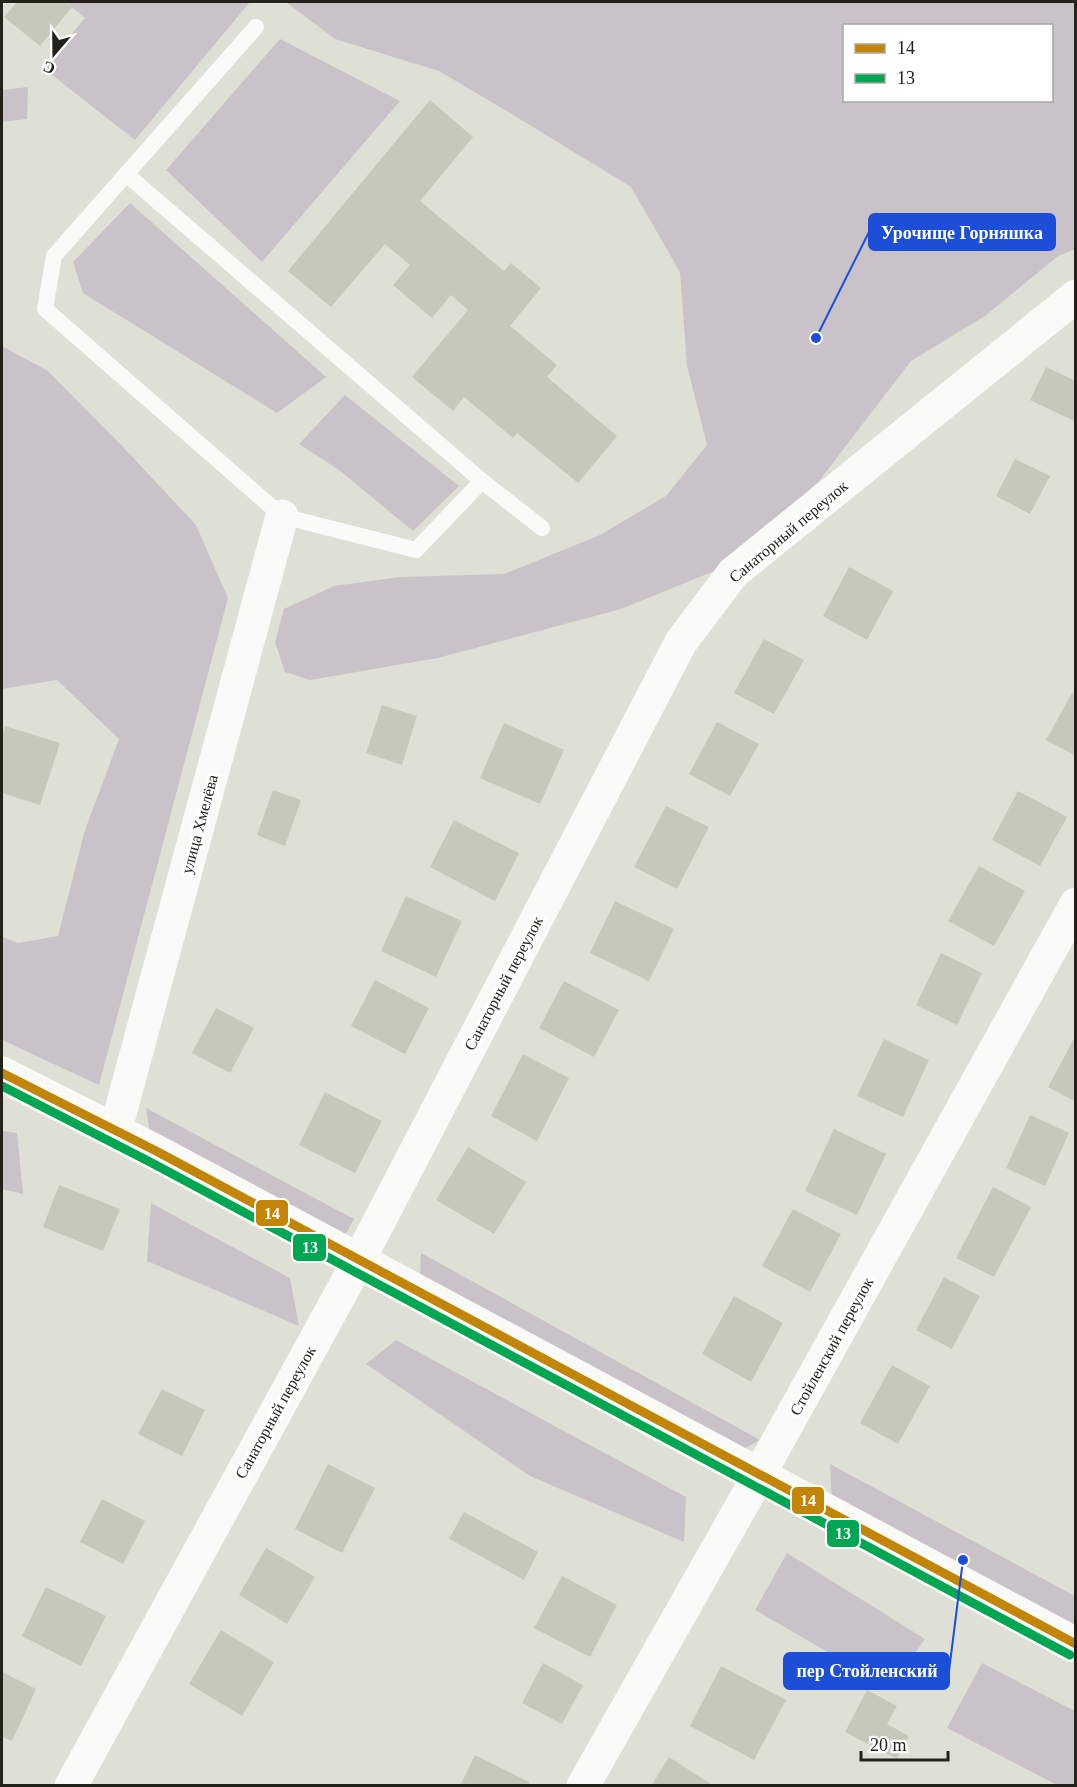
<svg xmlns="http://www.w3.org/2000/svg" width="1077" height="1787" font-family="Georgia,serif">
	<style>
		.green { fill: #cac2c9; fill-rule: evenodd }
		.building { fill: #c6c8bb }
		.lines { fill: none; stroke-linecap: round; stroke-linejoin: round }
		.lane { stroke: #fafaf9; stroke-width: 16 }
		.street { stroke: #fafaf9; stroke-width: 33 }
		.secondary { stroke: #fafaf9; stroke-width: 33 }
		.bus-1-casing { stroke: #fff; stroke-width: 14 }
		.bus-2-casing { stroke: #fff; stroke-width: 14 }
		.bus-1 { stroke: #c28507; stroke-width: 9 }
		.bus-2 { stroke: #00a651; stroke-width: 9 }
		.labels { text-anchor: middle; stroke-width: 6; stroke-linejoin: round; paint-order: stroke }
		.street-label { font-size: 16px; fill: #22221b; stroke: #fff }
		.leader { fill: none; stroke: #1d4ed8; stroke-width: 2 }
		.callout-dot { fill: #1d4ed8; stroke: #fff; stroke-width: 2 }
		.callout { fill: #1d4ed8; stroke: #1d4ed8; stroke-width: 2 }
		.callout-label { font-size: 18px; text-anchor: middle; font-weight: bold; fill: #fff }
		.line-badge { stroke: #fff; stroke-width: 2 }
		.badge-label { font-size: 16px; text-anchor: middle; font-weight: bold; fill: #fff }
	</style>
	<rect width="100%" height="100%" fill="#dee0d5"/>
	<path class="green" d="M66 2H250L135 140 43 68 85 18Z
		M286 2H1075V249L1058 256 985 316 911 361 819 481 734 563 621 609 438 658 310 680 285 672 275 642 284 609 334 586 400 577 504 574 600 535 666 496 707 445 687 366 680 272 631 187 510 113 439 71 335 39ZM844 26H1052V100H844Z
		M280 39 400 101 262 262 166 170Z
		M28 87 27 119 2 122V90Z
		M130 203 326 377 277 413 83 293 73 262Z
		M2 346 48 371 124 448 196 525 228 598 99 1085 2 1040V937L18 943 58 936 85 830 119 739 57 680 2 689Z
		M345 395 459 486 413 531 339 470 299 444Z
		M146 1108 354 1219 344 1237 150 1134Z
		M2 1131 17 1133 23 1194 2 1189Z
		M151 1203 290 1278 299 1326 147 1261Z
		M421 1253 760 1440 733 1455 420 1277Z
		M396 1340 686 1497 684 1542 530 1476 366 1364Z
		M830 1464 1075 1596V1631L832 1504Z
		M787 1553 925 1639 890 1688 755 1610Z
		M982 1663 1075 1711V1785H1057L947 1728Z"/>
	<path class="building" d="M17 2H65L72 7 40 46 4 17Z
		M430 100 473 137 420 201 504 271 511 263 541 288 510 326 557 365 547 377 617 436 578 483 517 433 513 438 464 397 453 411 412 377 468 310 451 295 432 318 393 285 410 265 385 244 331 307 288 271Z
		M1046 367 1076 381V422L1030 400Z
		M1015 459 1050 476 1030 514 996 496Z
		M849 567 893 591 867 640 823 616Z
		M764 639 804 660 774 714 734 693Z
		M1072 693 1076 695V756L1046 740Z
		M382 705 417 716 402 765 366 753Z
		M717 722 759 744 730 796 689 774Z
		M504 723 564 750 540 804 480 778Z
		M5 726 60 743 40 805 2 793V738Z
		M273 790 301 800 285 846 257 835Z
		M1018 791 1067 817 1040 866 992 840Z
		M666 806 709 827 677 889 634 867Z
		M454 820 519 853 495 901 430 867Z
		M979 866 1025 891 994 946 948 921Z
		M406 896 462 921 436 977 381 951Z
		M615 901 674 929 649 981 590 953Z
		M941 953 982 973 957 1025 916 1005Z
		M375 980 429 1008 405 1054 351 1026Z
		M564 981 619 1010 594 1057 539 1028Z
		M216 1008 254 1028 230 1073 192 1053Z
		M1076 1035V1102L1048 1087Z
		M884 1039 929 1060 903 1117 857 1096Z
		M523 1054 569 1078 537 1141 491 1116Z
		M325 1092 382 1121 355 1173 299 1145Z
		M1030 1115 1069 1133 1045 1186 1006 1168Z
		M834 1129 886 1154 857 1215 805 1191Z
		M468 1147 526 1182 494 1234 436 1200Z
		M59 1185 120 1209 103 1251 43 1227Z
		M993 1187 1031 1207 994 1277 956 1258Z
		M793 1209 841 1234 810 1292 762 1266Z
		M944 1277 980 1296 952 1349 916 1330Z
		M734 1296 783 1323 751 1382 702 1354Z
		M892 1365 930 1386 898 1444 860 1423Z
		M162 1389 205 1410 182 1456 138 1434Z
		M328 1464 375 1488 342 1553 295 1529Z
		M102 1499 145 1521 123 1564 80 1542Z
		M464 1512 538 1552 524 1580 449 1539Z
		M266 1548 315 1577 287 1624 239 1595Z
		M562 1576 617 1605 590 1657 534 1628Z
		M46 1587 106 1616 81 1666 22 1636Z
		M221 1630 274 1662 242 1716 189 1684Z
		M543 1663 583 1685 562 1724 522 1703Z
		M721 1666 786 1700 754 1760 690 1726Z
		M2 1672 36 1689 12 1741 2 1737Z
		M867 1690 897 1706 887 1724 909 1736 897 1759 845 1732Z
		M475 1755 529 1782 528 1786H460Z
		M669 1757 714 1786H651Z"/>
	<g class="lines">
		<path class="lane" d="M256 27 54 256 45 309 282 516 416 550 482 481 542 528
			M126 174 482 481"/>
		<path class="street" d="M115 1132 282 516
			M71 1786 359 1260 681 642 733 573 1076 296
			M583 1786 759 1475 1076 904"/>
		<path class="secondary" d="M2 1073 158 1152 1076 1644"/>
		<g class="bus-1-casing">
			<path id="bus-1" d="M2 1073 158 1152 1076 1644"/>
		</g>
		<g class="bus-2-casing">
			<path id="bus-2" d="M2 1086 152 1163 1070 1655"/>
		</g>
		<use href="#bus-1" class="bus-1"/>
		<use href="#bus-2" class="bus-2"/>
	</g>
	<g class="labels">
		<g class="street-label">
			<text transform="translate(788 531) rotate(-40)" y="6">Санаторный переулок</text>
			<text transform="translate(199 824) rotate(-75)" y="6">улица Хмелёва</text>
			<text transform="translate(503 983) rotate(-62)" y="6">Санаторный переулок</text>
			<text transform="translate(831 1346) rotate(-61)" y="6">Стойленский переулок</text>
			<text transform="translate(275 1412) rotate(-61)" y="6">Санаторный переулок</text>
		</g>
	</g>
	<path class="leader" d="M816 338L869 232M963 1560L949 1671"/>
	<g class="callout-dot">
		<circle cx="816" cy="338" r="6"/>
		<circle cx="963" cy="1560" r="6"/>
	</g>
	<g class="callout">
		<rect x="869" y="214" width="186" height="36" rx="6"/>
		<rect x="784" y="1653" width="165" height="36" rx="6"/>
	</g>
	<g class="callout-label">
		<text x="962" y="239">Урочище Горняшка</text>
		<text x="867" y="1677">пер Стойленский</text>
	</g>
	<g class="line-badge">
		<rect x="255" y="1199" width="34" height="28" rx="6" fill="#c28507"/>
		<rect x="292" y="1233" width="35" height="29" rx="6" fill="#00a651"/>
		<rect x="791" y="1486" width="34" height="29" rx="6" fill="#c28507"/>
		<rect x="826" y="1519" width="34" height="29" rx="6" fill="#00a651"/>
	</g>
	<g class="badge-label">
		<text x="272" y="1219">14</text>
		<text x="310" y="1253">13</text>
		<text x="808" y="1506">14</text>
		<text x="843" y="1539">13</text>
	</g>
	<rect width="1077" height="1787" fill="none" stroke="#22221b" stroke-width="6"/>
	<rect x="843" y="24" width="210" height="78" fill="#ffffff" stroke="#a7a7a4" stroke-width="1.5"/>
	<rect x="855" y="44" width="30" height="9" fill="#c28507" stroke="#a7a7a4" stroke-width="1.5"/>
	<text x="897" y="54" font-size="18" fill="#22221b">14</text>
	<rect x="855" y="74" width="30" height="9" fill="#00a651" stroke="#a7a7a4" stroke-width="1.5"/>
	<text x="897" y="84" font-size="18" fill="#22221b">13</text>
	<g transform="translate(54 54) rotate(200)" stroke="#ffffff" stroke-width="4.5" paint-order="stroke">
	<path d="M0-4.5L10 22L0 15L-10 22Z" fill="#22221b"/>
	<text y="-9" font-size="16" font-weight="bold" text-anchor="middle" fill="#22221b">С</text>
	</g>
	<path d="M861 1751v9h87v-9" fill="none" stroke="#22221b" stroke-width="3"/>
	<text x="870" y="1751" font-size="18" fill="#22221b" stroke="#ffffff" stroke-width="4.5" paint-order="stroke">20 m</text>
</svg>
